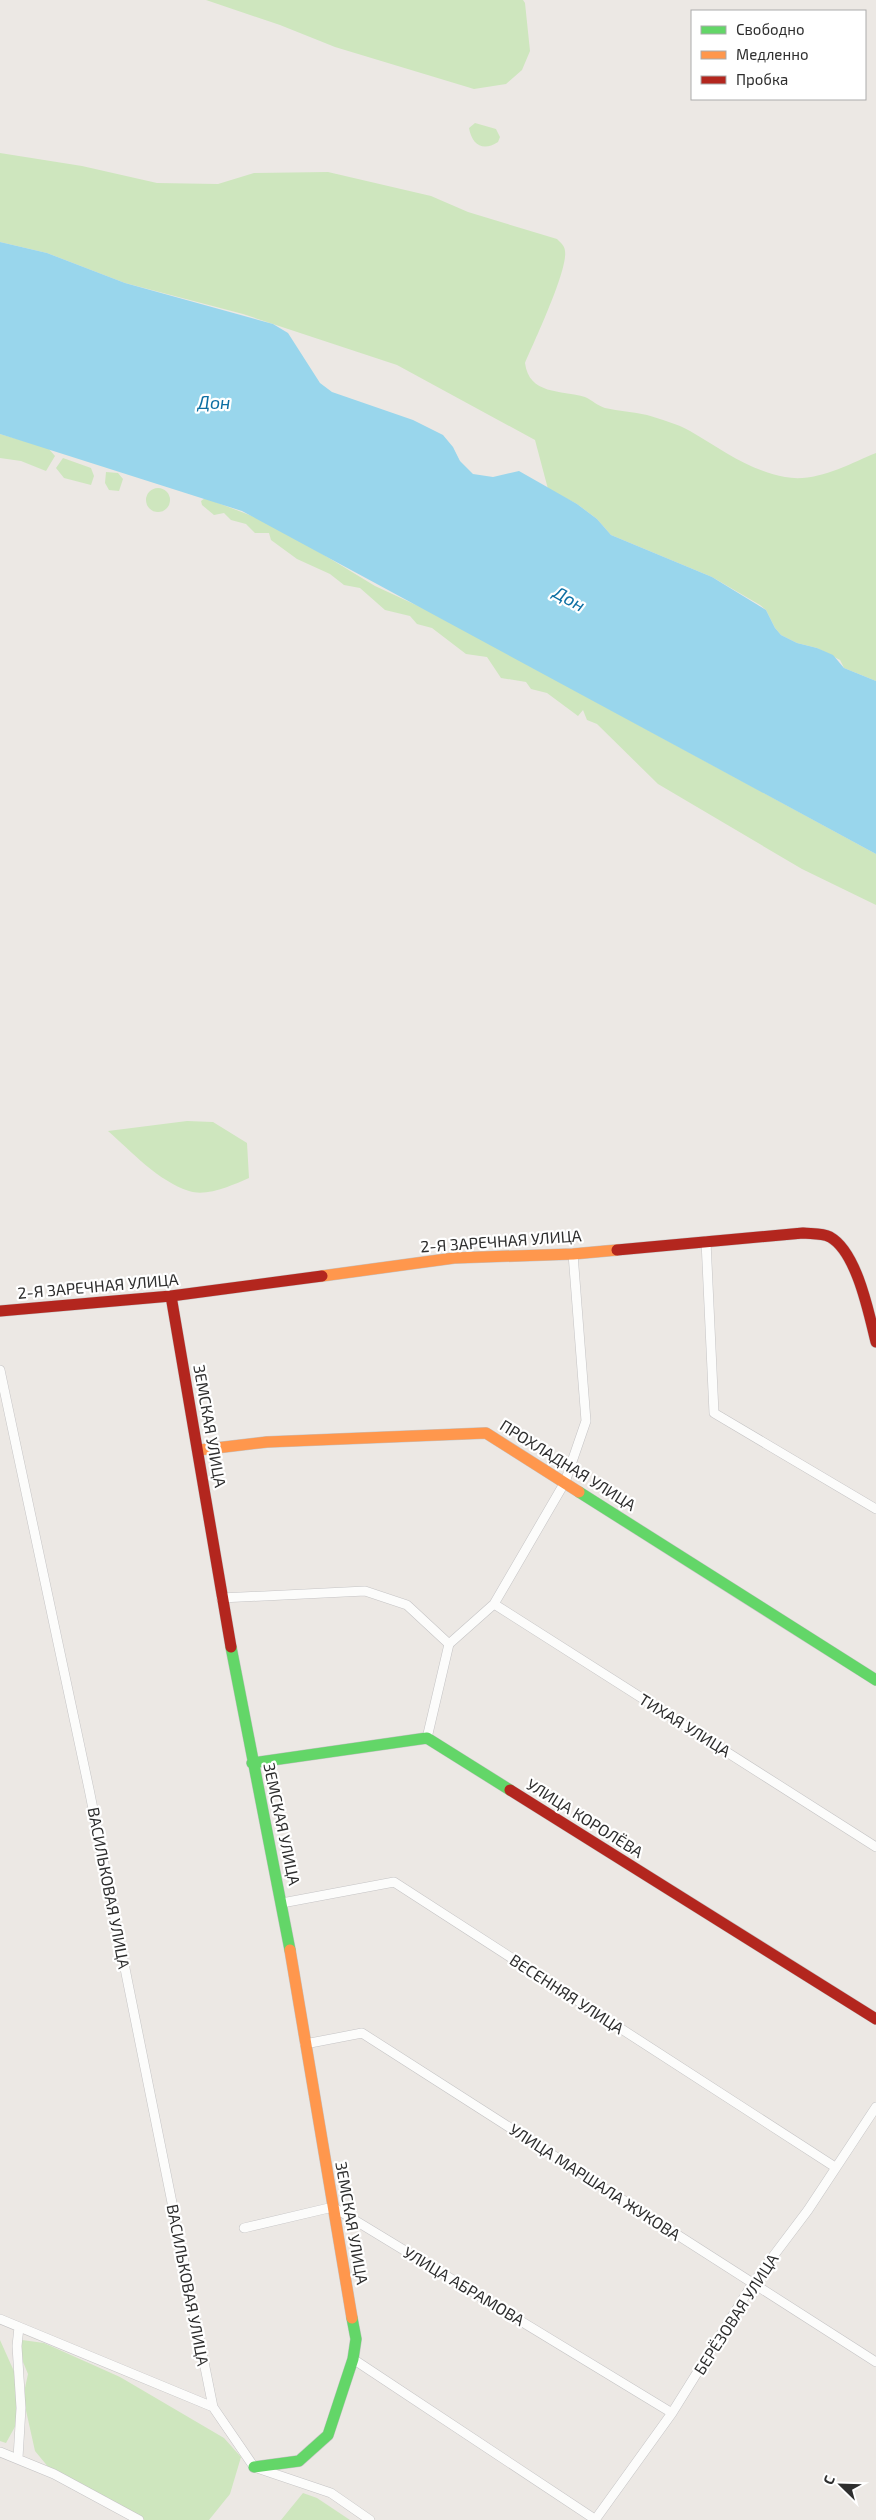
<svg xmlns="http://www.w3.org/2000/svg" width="876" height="2520" font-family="'Exo 2',sans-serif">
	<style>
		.green { fill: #cee6be }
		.water { fill: #99d6ec }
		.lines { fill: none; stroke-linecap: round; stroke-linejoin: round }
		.street-casing { stroke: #c5c4c5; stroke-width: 10 }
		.fast-casing { stroke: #c5c4c5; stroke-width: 12 }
		.slow-casing { stroke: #c5c4c5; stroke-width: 12 }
		.jam-casing { stroke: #c5c4c5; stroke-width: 12 }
		.street { stroke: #fcfcfb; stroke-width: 9 }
		.fast { stroke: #63d668; stroke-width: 11 }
		.slow { stroke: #ff974d; stroke-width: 11 }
		.jam { stroke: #b3261e; stroke-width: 11 }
		.labels { text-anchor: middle; stroke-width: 4.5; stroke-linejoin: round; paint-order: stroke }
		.street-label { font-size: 16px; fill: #2e2e2e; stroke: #fff }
		.water-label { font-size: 18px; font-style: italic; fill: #0d6fa3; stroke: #fff }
	</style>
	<rect width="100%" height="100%" fill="#ece8e4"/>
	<path class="green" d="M206 0H523L525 3 530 51 522 70 506 84 474 89 335 47 280 25Z
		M475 123 496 129 500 137 498 142C483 152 472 145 469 128Z
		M0 153 82 166 157 183 218 184 254 173 328 172 431 196 468 212 557 239C560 242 565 246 565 251 568 270 534 342 525 363 529 395 561 390 585 397 592 400 598 406 605 408 619 411 633 412 647 415 660 419 678 424 690 431 721 449 748 470 785 477 816 483 849 464 876 453V681L844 668 840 660 817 648 797 643 781 635 775 628 766 610 760 605 712 577 611 535 597 519 577 504 548 489 535 440 397 365 243 314 125 283 47 253 0 242Z
		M0 434 48 448 55 456 46 471 21 461 0 458Z
		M63 458 91 468 94 476 91 485 64 478 56 468Z
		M106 472 118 473 123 479 119 491 109 490 105 483Z
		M146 500a12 12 0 1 1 24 0a12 12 0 1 1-24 0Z
		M205 498 273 524 375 586 429 611 876 854V905L802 869 658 784 597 724 587 720 583 710 578 716 547 693 531 689 526 682 501 678 487 657 466 654 432 628 417 624 410 616 385 610 360 588 344 585 330 574 297 559 271 540 269 533H255L246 524 231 520 224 513 214 515 202 505 201 501Z
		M187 1121 213 1122 247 1143 249 1178C233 1185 207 1197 189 1191 158 1181 132 1152 108 1131Z
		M0 2340 17 2378V2423L6 2443 0 2441Z
		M22 2340 44 2343 120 2377 224 2438 241 2457 230 2494 209 2520H139L54 2474 35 2451 23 2397 28 2374 21 2357Z
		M303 2493 317 2498 350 2520H281Z"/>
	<path class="water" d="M0 242 47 253 125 283 273 324 288 333 320 383 332 392 413 420 443 435 453 447 460 461 473 474 493 477 519 471 577 504 597 519 611 535 712 577 766 610 775 628 781 635 797 643 817 648 833 655 844 668 876 681V854L242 511 0 434Z"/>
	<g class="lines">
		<g class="street-casing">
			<path id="street" d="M706 1241 714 1413 876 1509
				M0 1370 89 1789 213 2407
				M221 1598 365 1591 407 1605 449 1644
				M494 1604 876 1847
				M427 1738 449 1644 494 1604 565 1482 586 1421 573 1254
				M282 1903 394 1882 835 2167
				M305 2044 362 2033 876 2362
				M244 2228 333 2207 672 2413
				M0 2319 213 2407 254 2467 331 2493 370 2520
				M353 2359 596 2520
				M0 2452 54 2474 139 2520
				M18 2458 21 2408 17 2346 19 2327
				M595 2520 672 2413 753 2283 808 2210 876 2107"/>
		</g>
		<g class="fast-casing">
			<path id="fast" d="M579 1492 876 1680
				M231 1647 290 1950
				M252 1763 427 1738 510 1790
				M254 2467 299 2461 328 2435 353 2359 356 2339 352 2318"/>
		</g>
		<g class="slow-casing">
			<path id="slow" d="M322 1276 454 1258 573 1254 617 1250
				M199 1450 267 1442 486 1433 579 1492
				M290 1950 352 2318"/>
		</g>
		<g class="jam-casing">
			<path id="jam" d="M617 1250 803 1233C811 1234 822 1233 830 1237 857 1252 869 1314 876 1342
				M171 1296 231 1647
				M0 1311 171 1296 322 1276
				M510 1790 876 2019"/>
		</g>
		<use href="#street" class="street"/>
		<use href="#fast" class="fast"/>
		<use href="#slow" class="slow"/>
		<use href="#jam" class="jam"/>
	</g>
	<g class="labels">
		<g class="street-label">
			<text transform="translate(501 1241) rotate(-4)" y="6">2-Я ЗАРЕЧНАЯ УЛИЦА</text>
			<text transform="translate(98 1286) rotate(-5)" y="6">2-Я ЗАРЕЧНАЯ УЛИЦА</text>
			<text transform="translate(210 1426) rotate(80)" y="6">ЗЕМСКАЯ УЛИЦА</text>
			<text transform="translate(568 1465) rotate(32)" y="6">ПРОХЛАДНАЯ УЛИЦА</text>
			<text transform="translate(685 1725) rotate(32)" y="6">ТИХАЯ УЛИЦА</text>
			<text transform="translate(585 1818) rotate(32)" y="6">УЛИЦА КОРОЛЁВА</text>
			<text transform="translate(282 1824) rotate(78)" y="6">ЗЕМСКАЯ УЛИЦА</text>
			<text transform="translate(109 1888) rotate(79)" y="6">ВАСИЛЬКОВАЯ УЛИЦА</text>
			<text transform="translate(567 1994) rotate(33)" y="6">ВЕСЕННЯЯ УЛИЦА</text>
			<text transform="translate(595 2182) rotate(33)" y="6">УЛИЦА МАРШАЛА ЖУКОВА</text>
			<text transform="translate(352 2223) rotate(80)" y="6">ЗЕМСКАЯ УЛИЦА</text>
			<text transform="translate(188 2285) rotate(79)" y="6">ВАСИЛЬКОВАЯ УЛИЦА</text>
			<text transform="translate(464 2286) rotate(31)" y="6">УЛИЦА АБРАМОВА</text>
			<text transform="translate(736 2314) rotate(-57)" y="6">БЕРЁЗОВАЯ УЛИЦА</text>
		</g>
		<g class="water-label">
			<text x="214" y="409">Дон</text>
			<text transform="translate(569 599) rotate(29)" y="6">Дон</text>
		</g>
	</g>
	<rect x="691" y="10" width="175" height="90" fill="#ffffff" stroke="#ababab"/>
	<rect x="701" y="26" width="25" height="8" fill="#63d668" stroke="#ababab"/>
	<text x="736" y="35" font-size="15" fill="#2e2e2e">Свободно</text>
	<rect x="701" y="51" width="25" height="8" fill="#ff974d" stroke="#ababab"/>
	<text x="736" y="60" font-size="15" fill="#2e2e2e">Медленно</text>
	<rect x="701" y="76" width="25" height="8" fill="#b3261e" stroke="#ababab"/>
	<text x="736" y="85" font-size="15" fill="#2e2e2e">Пробка</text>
	<g transform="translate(841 2485) rotate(293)" stroke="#ffffff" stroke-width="4" paint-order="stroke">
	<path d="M0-4L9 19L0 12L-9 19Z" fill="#2e2e2e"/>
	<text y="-8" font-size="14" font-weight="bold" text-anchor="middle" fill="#2e2e2e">С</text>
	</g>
</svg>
